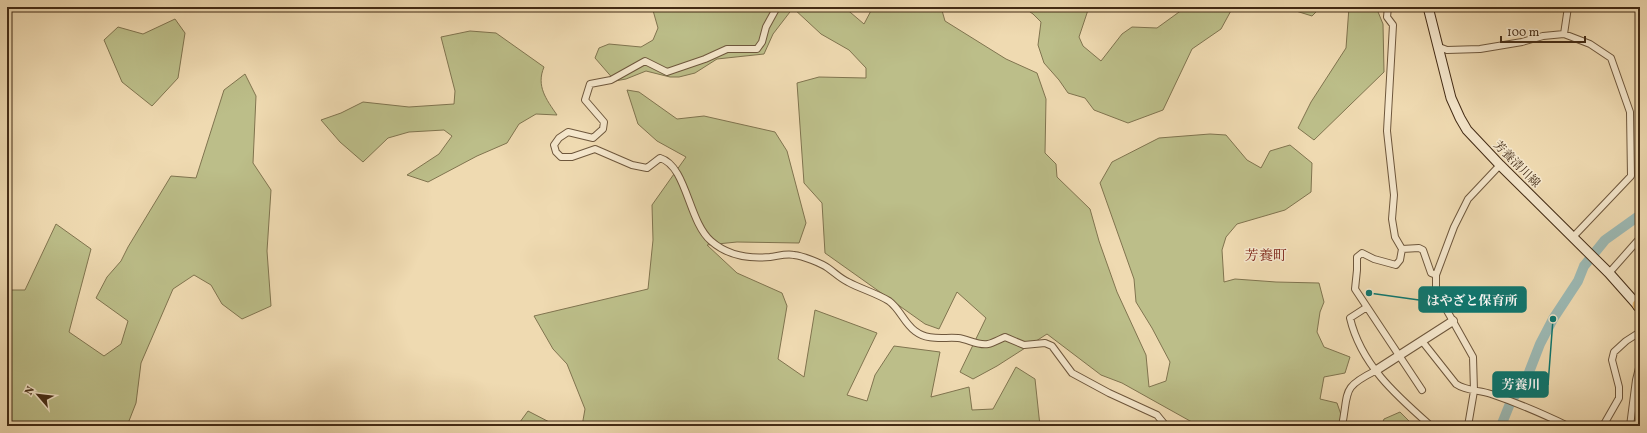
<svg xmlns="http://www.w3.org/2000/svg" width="1647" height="433" font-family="Vollkorn,'Noto Serif JP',serif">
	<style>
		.green { fill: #bcbe89; stroke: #80744f }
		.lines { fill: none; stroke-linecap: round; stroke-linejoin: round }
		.river { stroke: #9cb9b4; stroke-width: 10 }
		.minor-casing { stroke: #6e573c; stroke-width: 8 }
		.tertiary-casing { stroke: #6e573c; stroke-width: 10 }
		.secondary-casing { stroke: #432b15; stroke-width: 11 }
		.trunk-casing { stroke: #432b15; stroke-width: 13 }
		.minor { stroke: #f5e7cc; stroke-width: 6 }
		.tertiary { stroke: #f5e7cc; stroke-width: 8 }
		.secondary { stroke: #f5e7cc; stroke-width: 9 }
		.trunk { stroke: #e8bd78; stroke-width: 11 }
		.labels { text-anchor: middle; stroke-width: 3; stroke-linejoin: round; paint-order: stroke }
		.street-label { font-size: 12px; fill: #432b15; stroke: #f5e7cc }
		.quarter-label { font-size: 14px; fill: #7a1f14; stroke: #f5e7cc }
		.leader { fill: none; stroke: #0f766e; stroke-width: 1.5 }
		.callout-dot { fill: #0f766e; stroke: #f5e7cc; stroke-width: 1.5 }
		.callout { fill: #0f766e; stroke: #0f766e; stroke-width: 1.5 }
		.callout-label { font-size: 13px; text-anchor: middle; font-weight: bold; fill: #fff }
	</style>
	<rect width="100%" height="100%" fill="#efdab1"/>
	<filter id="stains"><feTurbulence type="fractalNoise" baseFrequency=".005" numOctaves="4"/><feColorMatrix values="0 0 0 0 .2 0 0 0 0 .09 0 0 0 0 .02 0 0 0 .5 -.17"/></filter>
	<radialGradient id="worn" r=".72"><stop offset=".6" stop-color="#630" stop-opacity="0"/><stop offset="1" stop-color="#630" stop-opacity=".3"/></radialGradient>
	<path class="green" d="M652 7H844L864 24 873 7H941L945 21 1006 59 1037 73 1046 99 1045 153 1056 164 1057 177 1090 209 1099 241 1117 292 1146 355 1149 387 1166 381 1170 362 1152 328 1136 302 1134 279 1100 183 1112 162 1159 138 1210 134 1226 135 1247 160 1261 168 1270 151 1290 145 1312 163 1311 192 1285 210 1237 224 1226 237 1222 250 1224 282 1235 279 1276 282 1319 283 1324 302 1320 312 1317 332 1324 347 1350 357 1345 373 1324 377 1320 399 1337 403 1345 426H1199L1122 383 1101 375 1047 334 997 366 973 379 960 372 986 318 957 292 939 329 925 324 825 253 822 203 804 183 797 83 819 77 866 78V68L849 50 821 34 793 8 773 34 764 54 717 59 695 73 679 77H670L646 71 626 79 615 81 595 58 599 48 609 44 641 47 653 40 658 28Z
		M1023 7H1089L1079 37 1083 46 1101 61 1122 34 1132 27 1157 28 1186 7 1197 8 1233 7 1221 29 1192 49 1163 110 1128 123 1094 110 1085 98 1068 93 1059 80 1044 63 1038 45 1041 22 1033 14Z
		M1294 7H1321L1312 16 1296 11Z
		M1349 7H1376L1383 24 1384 72 1314 140 1298 128 1311 102 1346 48Z
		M175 19 185 33 178 78 152 106 122 82 104 40 118 27 143 34Z
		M470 31 496 33 544 67C536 86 546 99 557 115L536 114 519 124 507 143 477 156 428 182 407 175 439 154 452 136 444 130 409 132 388 138 363 162 340 142 321 120 341 113 363 102 409 107 454 104 455 91 441 37Z
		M245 74 256 96 253 163 271 190 267 251 271 306 242 319 222 304 211 285 194 275 173 289 141 363 136 403 127 426H7V290H25L56 224 91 249 69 332 104 356 121 344 128 321 96 298 107 277 121 261 128 247 171 176 196 178 224 90Z
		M627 90 639 92 677 119 704 116 775 132 787 151 806 223 799 243 737 242 707 245 737 273 782 293 787 306 778 359 804 377 815 310 877 333 847 395 867 401 875 375 894 346 940 352 931 397 969 387 972 410 993 409 1016 367 1035 379 1040 426H582L585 409 567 364 553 349 534 316 648 289 653 240 652 205 686 157 657 141 638 124Z
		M528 411 557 426H517Z
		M1400 412 1414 426H1381L1384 419Z"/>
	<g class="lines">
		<path class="river" d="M1501 426 1511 401 1526 380 1540 344 1553 319 1578 281 1584 266 1605 240 1640 215"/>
		<g class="minor-casing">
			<path id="minor" d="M777 7 766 27 762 42 757 49H727L705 59 667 72 645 61 611 80 590 84 585 100 604 122 603 129 593 138 568 132 559 138 554 145 556 152 561 157H572L595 149 632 165 647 168 660 158C687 166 688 221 711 241 727 255 749 259 770 257 778 256 787 253 794 255 803 256 821 263 828 268 835 273 841 279 848 282 861 289 876 293 889 301 900 309 904 323 915 331 928 341 943 337 958 338 968 339 978 346 988 344 993 343 1000 339 1005 337L1024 345 1045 343 1052 346 1072 373 1109 393 1157 415 1166 426
				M1388 7 1387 17 1393 25 1387 131 1394 195 1392 219 1395 237 1402 249 1400 260 1396 265 1374 259 1362 253 1357 257V270L1355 289 1422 390
				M1564 34 1568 7
				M1439 47 1447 50 1480 49 1522 42 1543 36 1564 34 1590 44 1611 58 1630 112 1631 176 1573 237
				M1402 249 1419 248 1423 250 1431 273 1436 275
				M1609 273 1640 238
				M1367 307 1350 318C1361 365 1397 396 1431 426
				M1422 341 1456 384C1466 391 1479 390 1491 394 1518 403 1543 414 1568 426
				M1342 426C1349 391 1341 388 1375 371
				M1468 426 1474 391 1473 357 1436 291V275L1454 227 1468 199 1500 165
				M1603 426 1619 398V387L1612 360 1614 352 1626 341 1640 332
				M1630 426 1636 380 1640 364
				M1635 426 1640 423"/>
		</g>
		<g class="tertiary-casing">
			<path id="tertiary" d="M1375 371 1453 321"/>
		</g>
		<g class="secondary-casing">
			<path id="secondary" d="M1428 7 1451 98 1460 118 1467 130 1500 165 1609 273 1640 308"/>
		</g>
		<g class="trunk-casing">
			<path id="trunk" d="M1638 305 1640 307"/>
		</g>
		<use href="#minor" class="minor"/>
		<use href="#tertiary" class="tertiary"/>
		<use href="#secondary" class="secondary"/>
		<use href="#trunk" class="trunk"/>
	</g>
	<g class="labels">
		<g class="street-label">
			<text transform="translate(1517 164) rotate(45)" y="4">芳養清川線</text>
		</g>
		<g class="quarter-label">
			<text x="1266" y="260">芳養町</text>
		</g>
	</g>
	<path class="leader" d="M1369 293L1419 300M1553 319L1548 385"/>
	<g class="callout-dot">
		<circle cx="1369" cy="293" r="4"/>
		<circle cx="1553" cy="319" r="4"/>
	</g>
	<g class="callout">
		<rect x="1419" y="287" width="107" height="25" rx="4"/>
		<rect x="1493" y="372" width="55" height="25" rx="4"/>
	</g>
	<g class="callout-label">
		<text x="1472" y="305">はやざと保育所</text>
		<text x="1521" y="389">芳養川</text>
	</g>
	<rect width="1647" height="433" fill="none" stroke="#efdab1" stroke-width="24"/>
	<rect x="8" y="8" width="1631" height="417" fill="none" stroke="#432b15" stroke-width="2"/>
	<rect x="12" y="12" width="1623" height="409" fill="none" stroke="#432b15"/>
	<g transform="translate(38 395) rotate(298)" stroke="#f5e7cc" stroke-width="3" paint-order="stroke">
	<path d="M0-3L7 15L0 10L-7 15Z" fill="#432b15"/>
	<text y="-6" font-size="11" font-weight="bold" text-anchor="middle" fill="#432b15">N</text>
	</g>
	<path d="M1501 36v6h84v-6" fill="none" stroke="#432b15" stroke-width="2"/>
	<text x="1507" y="36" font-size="12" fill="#432b15" stroke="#f5e7cc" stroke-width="3" paint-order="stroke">100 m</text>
	<rect width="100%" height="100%" filter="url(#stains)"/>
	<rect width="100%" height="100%" fill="url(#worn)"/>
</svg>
